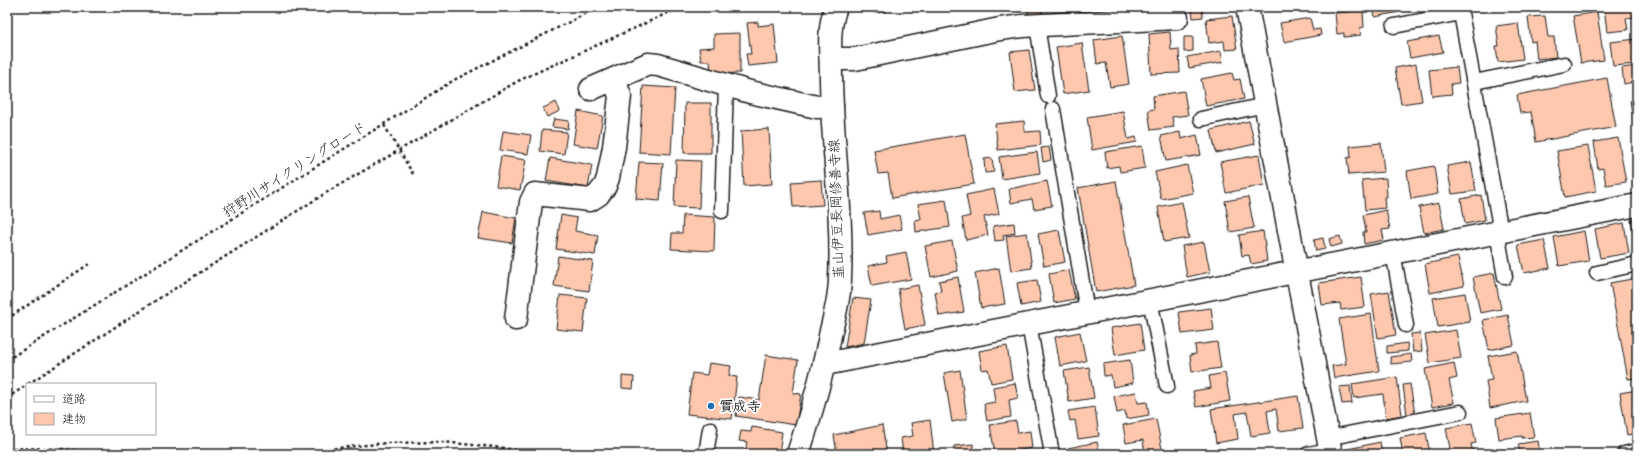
<svg xmlns="http://www.w3.org/2000/svg" width="1644" height="461" font-family="Pangolin,'Klee One',sans-serif">
	<style>
		.building { fill: #fdc8ae; stroke: #1c1c1c }
		.lines { fill: none; stroke-linecap: round; stroke-linejoin: round }
		.service-casing { stroke: #1c1c1c; stroke-width: 17 }
		.minor-casing { stroke: #1c1c1c; stroke-width: 25 }
		.secondary-casing { stroke: #1c1c1c; stroke-width: 25 }
		.path { stroke: #1c1c1c; stroke-width: 2.5; stroke-dasharray: 3 3; stroke-linecap: butt }
		.service { stroke: #fff; stroke-width: 14 }
		.minor { stroke: #fff; stroke-width: 22 }
		.secondary { stroke: #fff; stroke-width: 22 }
		.poi-dot { fill: #1f6fb2; stroke: #fff; stroke-width: 1.5 }
		.labels { text-anchor: middle; stroke-width: 3.5; stroke-linejoin: round; paint-order: stroke }
		.street-label { font-size: 14px; fill: #1c1c1c; stroke: #fff }
		.poi-label { font-size: 14px; font-weight: bold; fill: #1c1c1c; stroke: #fff; text-anchor: start }
	</style>
	<rect width="100%" height="100%" fill="#fff"/>
	<filter id="ink" filterUnits="userSpaceOnUse"><feTurbulence type="fractalNoise" baseFrequency=".025" numOctaves="2"/><feDisplacementMap in="SourceGraphic" scale="8" xChannelSelector="R" yChannelSelector="G"/><feConvolveMatrix kernelMatrix="1 2 1 2 8 2 1 2 1" color-interpolation-filters="sRGB"/></filter>
	<g filter="url(#ink)">
		<path class="building" d="M874 7H886L887 11 875 13Z
			M977 7H1007L977 10Z
			M1028 7H1042V13L1028 14Z
			M1065 7H1074V11L1066 12Z
			M1192 7H1202L1203 17 1193 18Z
			M1318 7H1346L1318 10Z
			M1373 7H1398L1399 12 1375 17Z
			M1425 7H1453V12L1426 16Z
			M1604 7H1637V17L1626 18 1628 30 1607 32Z
			M1363 11 1364 27 1360 28 1361 35 1344 37V33L1337 34 1335 13Z
			M1597 12 1604 60 1581 63 1573 16Z
			M1232 16 1237 49 1225 50 1224 41 1209 43 1206 19Z
			M1545 16 1548 37H1554L1556 57 1537 59 1535 41 1531 42 1528 17Z
			M1310 18 1313 30 1320 29 1321 35 1284 42 1280 23Z
			M758 22V26L774 24 778 63 748 66 746 54H751L747 23Z
			M1518 23 1523 59 1498 62 1496 46H1499L1496 26Z
			M1170 32 1171 50 1179 49 1180 73 1151 74 1149 34Z
			M740 33V73L711 74 710 61H701L699 48 714 47V34Z
			M1122 36 1129 84 1110 87 1106 63 1097 64 1094 40Z
			M1439 36 1443 52 1410 58 1407 42Z
			M1184 37H1193V51L1184 52Z
			M1637 39V64L1613 66 1610 42Z
			M1082 43 1089 90 1063 94 1056 47Z
			M1029 50 1035 90 1015 92 1010 52Z
			M1221 51 1223 62 1189 68 1187 57Z
			M1416 64 1422 101 1401 104 1395 68Z
			M1637 66V93L1636 94 1634 82 1624 84 1622 68Z
			M1457 67 1459 83 1451 84 1452 94 1432 96 1429 70Z
			M1232 73 1234 80 1240 79 1244 99 1206 106 1201 79Z
			M1607 78 1616 127 1536 142 1531 112 1520 113 1517 95Z
			M643 86 675 88 671 154 639 152Z
			M1184 91 1188 115 1172 117 1174 127 1151 130 1148 110 1154 109 1153 96Z
			M1637 100V128H1635L1630 101Z
			M556 102 560 111 547 117 543 108Z
			M685 103H711V153H684Z
			M578 111 603 116 597 148 573 144Z
			M1123 111 1128 139 1136 137 1137 142 1092 150 1087 117Z
			M554 119 569 121 568 129 552 127Z
			M1024 121 1025 132 1040 131 1041 145 998 150 995 124Z
			M1249 121 1255 144 1216 153 1211 130Z
			M769 129 772 184 744 186 741 131Z
			M542 130 567 132 564 154 540 151Z
			M503 131 531 135 528 154 500 150Z
			M1180 132 1181 139 1197 135 1201 155 1166 161 1161 136Z
			M965 134 974 184 892 198 888 173 878 174 874 150Z
			M1618 138 1626 182 1606 185 1603 168 1598 169 1594 142Z
			M1381 143 1384 172 1349 175 1347 158 1351 157 1350 146Z
			M1142 146 1145 168 1120 172 1119 166 1107 168 1105 152Z
			M1588 146 1596 191 1565 197 1557 151Z
			M1049 147 1051 160 1043 162 1041 148Z
			M1037 152 1040 173 1002 179 999 157Z
			M1259 155 1264 185 1226 193 1220 162Z
			M501 156 526 160 520 190 496 186Z
			M550 158 592 165 588 188 546 181Z
			M992 158 994 172 985 173 984 159Z
			M676 160 701 161 699 208 674 207Z
			M639 162 663 163 660 201 636 199Z
			M1471 162 1476 191 1452 194 1447 166Z
			M1187 165 1193 193 1161 199 1155 172Z
			M1434 166 1438 194 1411 199 1407 171Z
			M1386 178 1387 197H1384L1385 208 1365 210 1362 180Z
			M821 180 823 205 793 207 791 182Z
			M1047 181 1052 206 1034 209 1032 199 1011 203 1009 189Z
			M1116 181 1134 285 1096 292 1078 188Z
			M994 189 999 214 984 217 988 235 966 240 962 218 970 216 966 195Z
			M1481 195 1485 220 1465 224 1461 199Z
			M1248 197 1254 228 1230 232 1225 201Z
			M946 200 950 227 916 232 915 220 921 219 918 204Z
			M1182 202 1189 238 1164 242 1158 207Z
			M1439 203 1444 229 1424 233 1419 207Z
			M1386 210 1390 229 1382 230 1384 240 1364 244 1363 232H1366L1363 215Z
			M879 211 880 219 899 215 902 229 868 235 864 213Z
			M483 212 516 218 512 243 478 238Z
			M561 215 577 218 575 231 598 235 595 255 556 249Z
			M683 215 715 217 714 251 671 249 672 233H682Z
			M1637 219V250L1631 220Z
			M1014 223 1015 233 1003 235 1004 240 995 241 993 226Z
			M1624 223 1629 253 1600 258 1595 229Z
			M1059 230 1065 262 1044 266 1038 234Z
			M1263 231 1267 261 1251 264 1249 255 1242 256 1239 235Z
			M1584 231 1589 261 1559 266 1554 237Z
			M1027 233 1032 268 1011 271 1006 236Z
			M1340 236 1342 244 1331 247 1329 239Z
			M1323 238 1325 249 1316 251 1314 240Z
			M1544 240 1550 268 1524 273 1518 245Z
			M952 241 958 271 931 277 925 246Z
			M1204 242 1210 272 1187 277 1182 246Z
			M906 252 911 279 872 286 868 266 887 262 886 256Z
			M558 256 593 261 589 291 554 286Z
			M1458 257 1464 286 1430 293 1425 264Z
			M999 268 1005 304 981 308 975 273Z
			M1069 270 1075 299 1054 303 1049 274Z
			M1494 273 1501 309 1480 313 1473 277Z
			M958 277 964 312 939 316 935 292 941 291 939 281Z
			M1361 277 1365 307 1341 310 1340 303 1322 305 1319 283Z
			M1637 278V378L1628 379 1610 283Z
			M1037 280 1041 302 1021 306 1017 283Z
			M918 285 925 325 905 329 898 289Z
			M1389 291 1396 335 1378 338 1371 294Z
			M1465 293 1470 322 1438 327 1433 298Z
			M560 295 587 298 583 332 556 329Z
			M853 298 871 300 864 343 845 347Z
			M1211 308 1214 330 1182 334 1179 312Z
			M1371 314 1379 371 1334 378 1332 366 1346 364 1339 319Z
			M1508 315 1514 345 1489 350 1483 320Z
			M1140 323 1144 350 1115 355 1111 328Z
			M1456 330 1461 358 1430 363 1425 335Z
			M1080 332 1086 361 1060 366 1055 337Z
			M1420 333 1422 351 1413 352 1411 334Z
			M1217 342 1221 368 1192 372 1190 355 1196 354 1195 345Z
			M1407 343 1408 351 1387 353V346Z
			M1007 346 1012 379 991 383 988 369 982 370 979 351Z
			M1517 351 1526 401 1490 408 1486 381 1492 380 1488 356Z
			M1411 354 1412 362 1391 364 1390 357Z
			M766 355 798 360 793 393 801 394 796 425 736 416 739 397 759 400Z
			M1130 360 1133 383 1113 387 1111 375 1104 376 1103 364Z
			M709 363 731 366 729 376 737 377 732 419 687 414 692 373 707 375Z
			M1454 363 1457 378 1449 380 1454 403 1432 407 1425 369Z
			M1089 367 1094 398 1069 402 1064 371Z
			M960 370 967 419 952 422 944 373Z
			M1225 373 1230 401 1196 407 1193 391 1211 388 1209 376Z
			M622 376 634 377 633 389 622 388Z
			M1397 377 1402 415 1386 418 1383 394 1354 398 1352 384Z
			M1015 383 1018 398 1009 400 1011 417 987 421 984 404 995 402 993 387Z
			M1410 384 1415 414 1407 415 1403 385Z
			M1350 386 1352 403 1342 404 1339 387Z
			M1637 390V433L1627 435 1620 393Z
			M1136 392 1138 403 1147 402 1149 415 1126 419 1125 411 1117 413 1114 396Z
			M1298 396 1303 428 1279 431 1276 409 1267 411 1270 433 1251 436 1247 412 1235 414 1238 439 1216 443 1211 409Z
			M1095 407 1099 436 1078 439 1075 420 1070 421 1068 411Z
			M1530 413 1534 437 1522 438V436L1499 439 1496 418Z
			M1156 419 1163 454H1145L1143 440 1126 443 1123 425Z
			M930 420 934 454H903L901 438 913 436 911 423Z
			M1016 421 1018 433 1030 431 1032 448 995 454 990 425Z
			M1472 423 1476 443 1471 444 1473 454H1451L1446 428Z
			M882 425 887 454H837L834 435Z
			M752 427 782 432 779 454H745L747 442 739 441 741 431 751 432Z
			M1426 433 1430 454H1403L1400 438Z
			M1538 441 1540 454H1509L1520 452 1518 444Z
			M1097 442 1099 450 1104 449 1105 454H1070L1068 448Z
			M1380 442 1382 454H1349L1348 449Z
			M973 444 974 454H952L955 453 954 446Z"/>
		<g class="lines">
			<g class="service-casing">
				<path id="service" d="M1037 25 1048 96
					M1394 26 1461 13 1501 232
					M1474 82 1564 64
					M1053 109 1087 312
					M1201 119 1265 105
					M722 211 726 85
					M1497 232 1505 277
					M1393 252 1406 325
					M1597 273 1637 264
					M1150 300 1167 386
					M1029 324 1052 454
					M1327 438 1460 412
					M706 454 710 429
					M1308 454 1330 450
					M1624 454 1637 451"/>
			</g>
			<g class="minor-casing">
				<path id="minor" d="M1247 7 1331 454
					M831 59H855L1000 29 1023 26 1177 18
					M591 89 648 64 658 65 750 92 817 107 832 106
					M516 319 531 202 535 194 590 200 598 195 605 186 608 178 614 147 620 96 614 79
					M825 364 1637 205"/>
			</g>
			<g class="secondary-casing">
				<path id="secondary" d="M798 454C811 414 823 373 831 331 835 314 840 296 840 278 843 211 832 145 831 79 831 54 827 30 836 7"/>
			</g>
			<path class="path" d="M384 125 413 174
				M7 319 89 264
				M7 360 454 80 599 7
				M28 384 155 301 329 191 518 81 670 12 687 7
				M7 398 27 385
				M7 448 61 449 118 454
				M280 454 386 443 442 442 504 448 534 454"/>
			<use href="#service" class="service"/>
			<use href="#minor" class="minor"/>
			<use href="#secondary" class="secondary"/>
		</g>
	</g>
	<circle class="poi-dot" cx="711" cy="406" r="4"/>
	<g class="labels">
		<g class="street-label">
			<text transform="translate(294 169) rotate(-32)" y="5">狩野川サイクリングロード</text>
			<text transform="translate(836 209) rotate(-92)" y="5">韮山伊豆長岡修善寺線</text>
		</g>
		<g class="poi-label">
			<text x="719" y="411">實成寺</text>
		</g>
	</g>
	<rect width="1644" height="461" fill="none" stroke="#fff" stroke-width="24"/>
	<rect x="12" y="12" width="1620" height="437" fill="none" stroke="#1c1c1c" stroke-width="1.5" filter="url(#ink)"/>
	<rect x="26" y="383" width="130" height="52" fill="#ffffff" stroke="#a4a4a4"/>
	<rect x="34" y="396" width="20" height="6" fill="#ffffff" stroke="#a4a4a4"/>
	<text x="62" y="403" font-size="12" fill="#1c1c1c">道路</text>
	<rect x="34" y="413" width="20" height="12" fill="#fdc8ae" stroke="#a4a4a4"/>
	<text x="62" y="423" font-size="12" fill="#1c1c1c">建物</text>
</svg>
